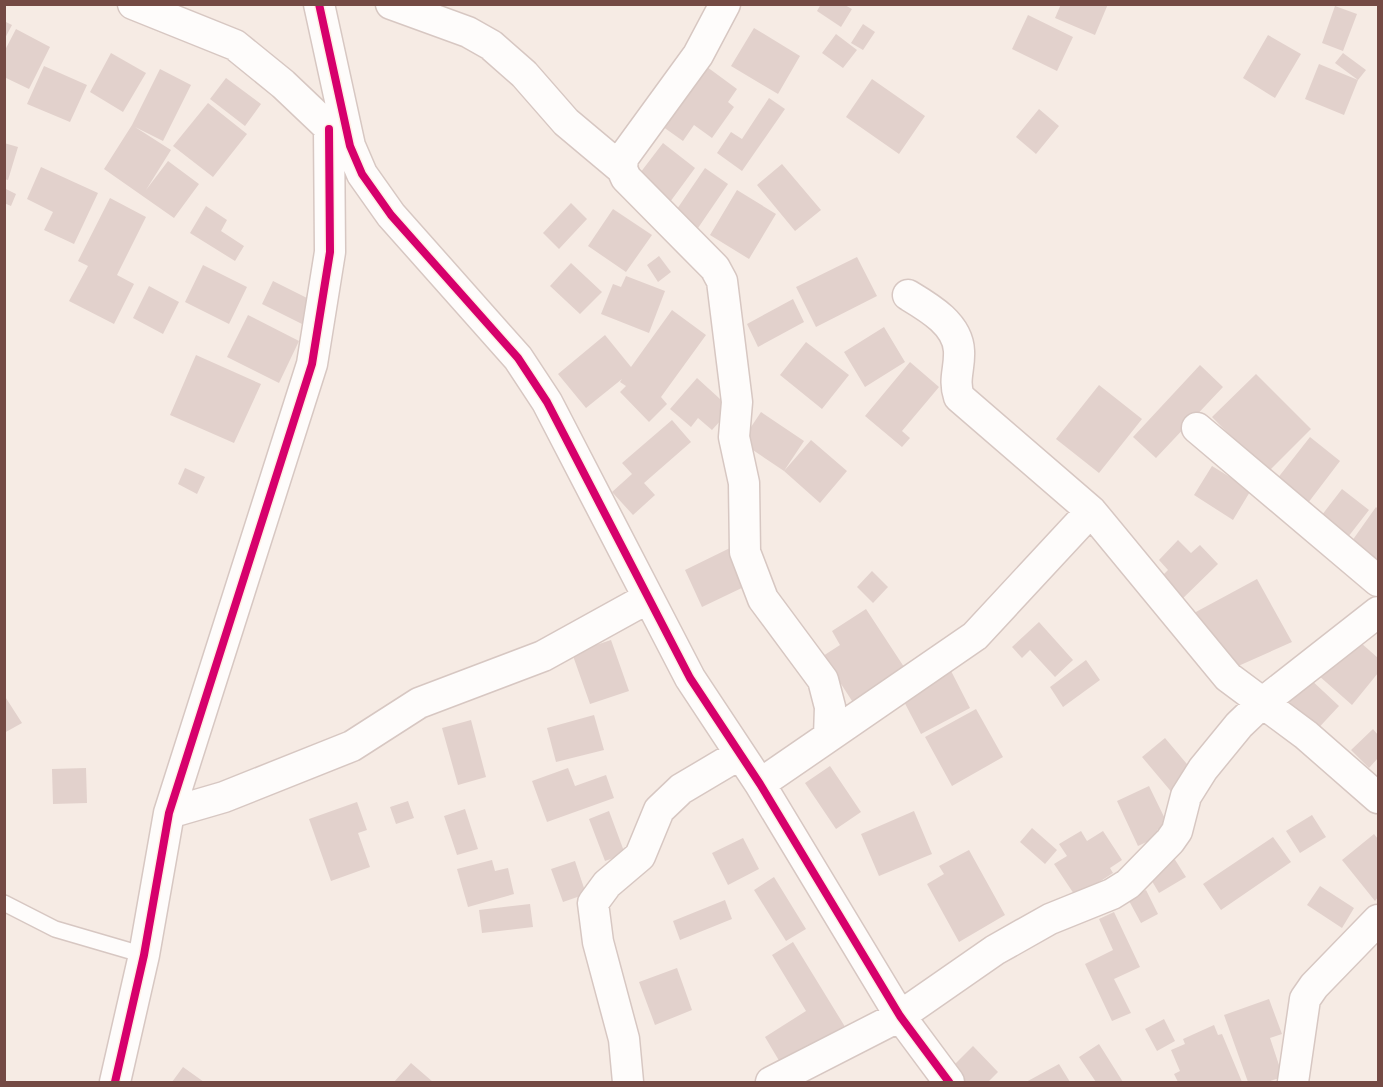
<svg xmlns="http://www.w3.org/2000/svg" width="1383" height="1087" font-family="Rubik,sans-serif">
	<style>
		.building { fill: #e2d1cc }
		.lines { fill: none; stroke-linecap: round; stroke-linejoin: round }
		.lane-casing { stroke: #d7c7c2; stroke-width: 18 }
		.street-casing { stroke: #d7c7c2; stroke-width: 33 }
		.lane { stroke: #fefcfb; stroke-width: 15 }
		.street { stroke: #fefcfb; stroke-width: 30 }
		.cycleway-casing { stroke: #ffeee4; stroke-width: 11 }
		.cycleway { stroke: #d6006c; stroke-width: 8 }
	</style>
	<rect width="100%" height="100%" fill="#f6ebe4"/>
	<path class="building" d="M821 4H843L852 9 841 27 817 11Z
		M1061 4H1108L1095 35 1055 18Z
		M1335 6 1357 14 1343 51 1322 43Z
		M1028 15 1073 37 1057 71 1012 49Z
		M4 21 12 25 4 40Z
		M863 24 875 32 863 50 851 43Z
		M754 28 800 56 778 94 731 66Z
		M16 29 50 47 29 89 4 77V52Z
		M836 34 857 50 843 68 822 53Z
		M1268 35 1301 54 1275 98 1243 78Z
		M111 53 146 73 123 112 90 92Z
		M1343 53 1366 70 1358 80 1335 63Z
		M703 64 737 89 728 102 734 107 712 138 694 125 683 141 659 124Z
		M1319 64 1358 80 1344 115 1305 99Z
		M44 66 87 85 70 122 27 104Z
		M160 69 191 85 163 141 135 127 171 150 146 190 168 161 199 184 174 218 104 169 132 125Z
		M226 78 261 104 245 126 210 99Z
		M872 79 925 116 899 154 846 117Z
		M769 98 785 109 742 171 717 153 731 132 742 139Z
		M208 103 247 134 213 177 173 146Z
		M1039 109 1059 126 1036 154 1016 137Z
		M4 143 18 147 8 180 4 179Z
		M663 143 695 168 670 202 637 177Z
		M782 164 821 210 795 231 757 185Z
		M41 167 98 193 74 244 44 230 53 212 27 199Z
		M705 168 728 184 698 228 675 212Z
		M4 188 16 194 11 206 4 203Z
		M737 190 776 214 749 259 710 235Z
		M110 198 146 217 117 275 134 284 114 324 69 301 88 266 78 261Z
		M571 203 587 219 559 249 543 233Z
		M206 206 227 220 221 231 244 246 235 261 190 233Z
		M613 209 652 235 626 272 588 246Z
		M659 256 671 272 658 282 647 265Z
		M857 257 877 296 816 327 796 287Z
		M571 263 602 292 580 314 550 286Z
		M203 265 247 287 229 324 185 302Z
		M626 276 665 291 649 333 601 314 613 284 621 287Z
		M273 281 313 301 302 324 262 304Z
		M149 286 179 302 163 334 133 318Z
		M793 299 804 322 758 347 747 324Z
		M672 310 706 335 661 397 667 404 649 422 620 392 626 386 620 382 622 379 586 408 558 374 605 335 631 367Z
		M248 315 299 341 279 383 227 357Z
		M884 327 905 362 865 387 844 352Z
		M806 342 849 375 822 409 780 375Z
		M196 355 261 384 234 443 170 415Z
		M910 362 939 387 902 431 910 438 902 447 865 416Z
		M1200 365 1223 387 1156 458 1133 437Z
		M1256 374 1311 429 1267 473 1212 417Z
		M697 378 731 409 712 430 698 418 691 427 670 409Z
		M1099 385 1142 419 1099 473 1056 439Z
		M761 412 804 441 784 471 811 440 847 471 820 503 784 471 741 442Z
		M672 420 691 442 644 483 655 495 633 515 612 492 632 474 622 463Z
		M1310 437 1340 461 1308 503 1277 479Z
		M1212 466 1251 490 1233 520 1194 495Z
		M185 468 205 477 197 494 178 484Z
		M1342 489 1369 510 1341 546 1315 524Z
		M1376 507 1378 509V568L1347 548Z
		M1178 540 1191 553 1200 545 1218 564 1176 605 1155 583 1168 570 1159 560Z
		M730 548 748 585 702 607 685 570Z
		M872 571 888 587 873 603 857 587Z
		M1257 579 1292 642 1236 667 1194 613Z
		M866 609 906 670 854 704 823 656 840 645 832 631Z
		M1039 622 1073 660 1055 677 1030 650 1022 658 1012 647Z
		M1352 635 1378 658V673L1352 705 1318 675Z
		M611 640 629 691 590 704 572 653Z
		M1086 660 1100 680 1063 707 1050 687Z
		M950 669 970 708 921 734 900 694Z
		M1308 677 1339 706 1312 735 1281 705Z
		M4 695 22 723 4 733Z
		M976 709 1003 757 952 786 925 737Z
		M594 715 604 750 556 762 547 728Z
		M471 720 486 777 458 785 442 728Z
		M1373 729 1378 735V758L1369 768 1351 750Z
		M1165 738 1197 776 1174 795 1142 757Z
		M830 766 861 812 836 829 805 783Z
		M86 768 87 803 53 804 52 769Z
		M568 768 575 786 606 775 614 798 547 822 532 781Z
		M1149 786 1168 825 1157 830 1159 836 1138 846 1117 801Z
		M408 801 414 818 396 824 390 807Z
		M357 802 367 830 358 833 370 867 331 881 309 819Z
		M465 809 478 849 457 855 444 816Z
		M609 811 625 854 605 861 589 819Z
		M914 811 932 854 879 876 861 834Z
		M1312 815 1326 837 1300 853 1286 831Z
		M1032 828 1057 850 1045 864 1020 842Z
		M1081 831 1087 841 1103 831 1122 860 1110 868 1113 873 1076 897 1054 864 1067 856 1059 844Z
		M1374 834 1378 839V897L1375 901 1342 860Z
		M1273 837 1291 862 1221 910 1203 884Z
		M743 838 759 869 728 885 712 853Z
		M969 850 1005 915 959 942 927 884 944 874 939 866Z
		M1172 855 1186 877 1159 893 1146 871Z
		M492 860 495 871 508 868 514 894 468 907 457 869Z
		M575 861 586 894 563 902 551 869Z
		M774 877 806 929 786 941 754 890Z
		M1320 886 1354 908 1342 928 1307 905Z
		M1146 890 1158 914 1141 923 1128 899Z
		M725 900 732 919 680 940 673 921Z
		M530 904 533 927 482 933 479 910Z
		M1114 912 1140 967 1114 979 1131 1013 1112 1021 1085 964 1113 950 1099 919Z
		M793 942 847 1030 784 1069 765 1037 806 1011 772 955Z
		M677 968 692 1010 655 1025 639 982Z
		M1269 999 1282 1034 1270 1038 1283 1077 1267 1082H1248L1224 1015Z
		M1164 1019 1175 1041 1157 1051 1145 1029Z
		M1214 1025 1218 1035 1222 1034 1242 1082H1178L1174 1074 1180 1071 1171 1050 1185 1044 1183 1039Z
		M1099 1044 1123 1082H1096L1079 1057Z
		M973 1046 998 1072 988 1082H965L951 1068Z
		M411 1063 433 1082H394Z
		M1059 1064 1070 1082H1026Z
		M183 1067 204 1082H172Z"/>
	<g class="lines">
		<g class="lane-casing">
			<path id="lane" d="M4 903 55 929 144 955"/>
		</g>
		<g class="street-casing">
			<path id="street" d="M133 4 235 45 283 84 343 141
				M319 4 350 146 362 174 391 215 518 358 547 402 690 678 760 784 900 1016 949 1082
				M391 4 468 32 491 45 524 74 566 122 622 169
				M725 4 698 55 623 158 622 169 626 178 715 268 722 281 737 402 734 437 744 483 745 552 763 599 823 680 830 707 829 736
				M908 295C928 307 958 324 959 351 960 369 953 379 959 397L1091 511 1228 677 1306 735 1378 798
				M1197 428 1378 581
				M760 784 975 636 1091 511
				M169 813 224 797 352 746 419 703 543 656 648 598
				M115 1082 144 955 169 813 312 364 330 252 329 129
				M628 1082 624 1039 598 942 593 903 607 884 640 856 659 810 681 789 740 754
				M771 1082 900 1016 995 950 1050 919 1112 894 1128 884 1170 841 1177 831 1186 796 1203 769 1239 725 1262 703 1378 612
				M1293 1082 1305 999 1314 986 1378 920"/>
		</g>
		<use href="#lane" class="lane"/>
		<use href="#street" class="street"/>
		<g class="cycleway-casing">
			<path id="cycleway" d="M319 4 350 146 362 174 391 215 518 358 547 402 690 678 760 784 900 1016 949 1082
				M115 1082 144 955 169 813 312 364 330 252 329 129"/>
		</g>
		<use href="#cycleway" class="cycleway"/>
	</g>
	<rect width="1383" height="1087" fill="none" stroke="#744a44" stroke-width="12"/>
</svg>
